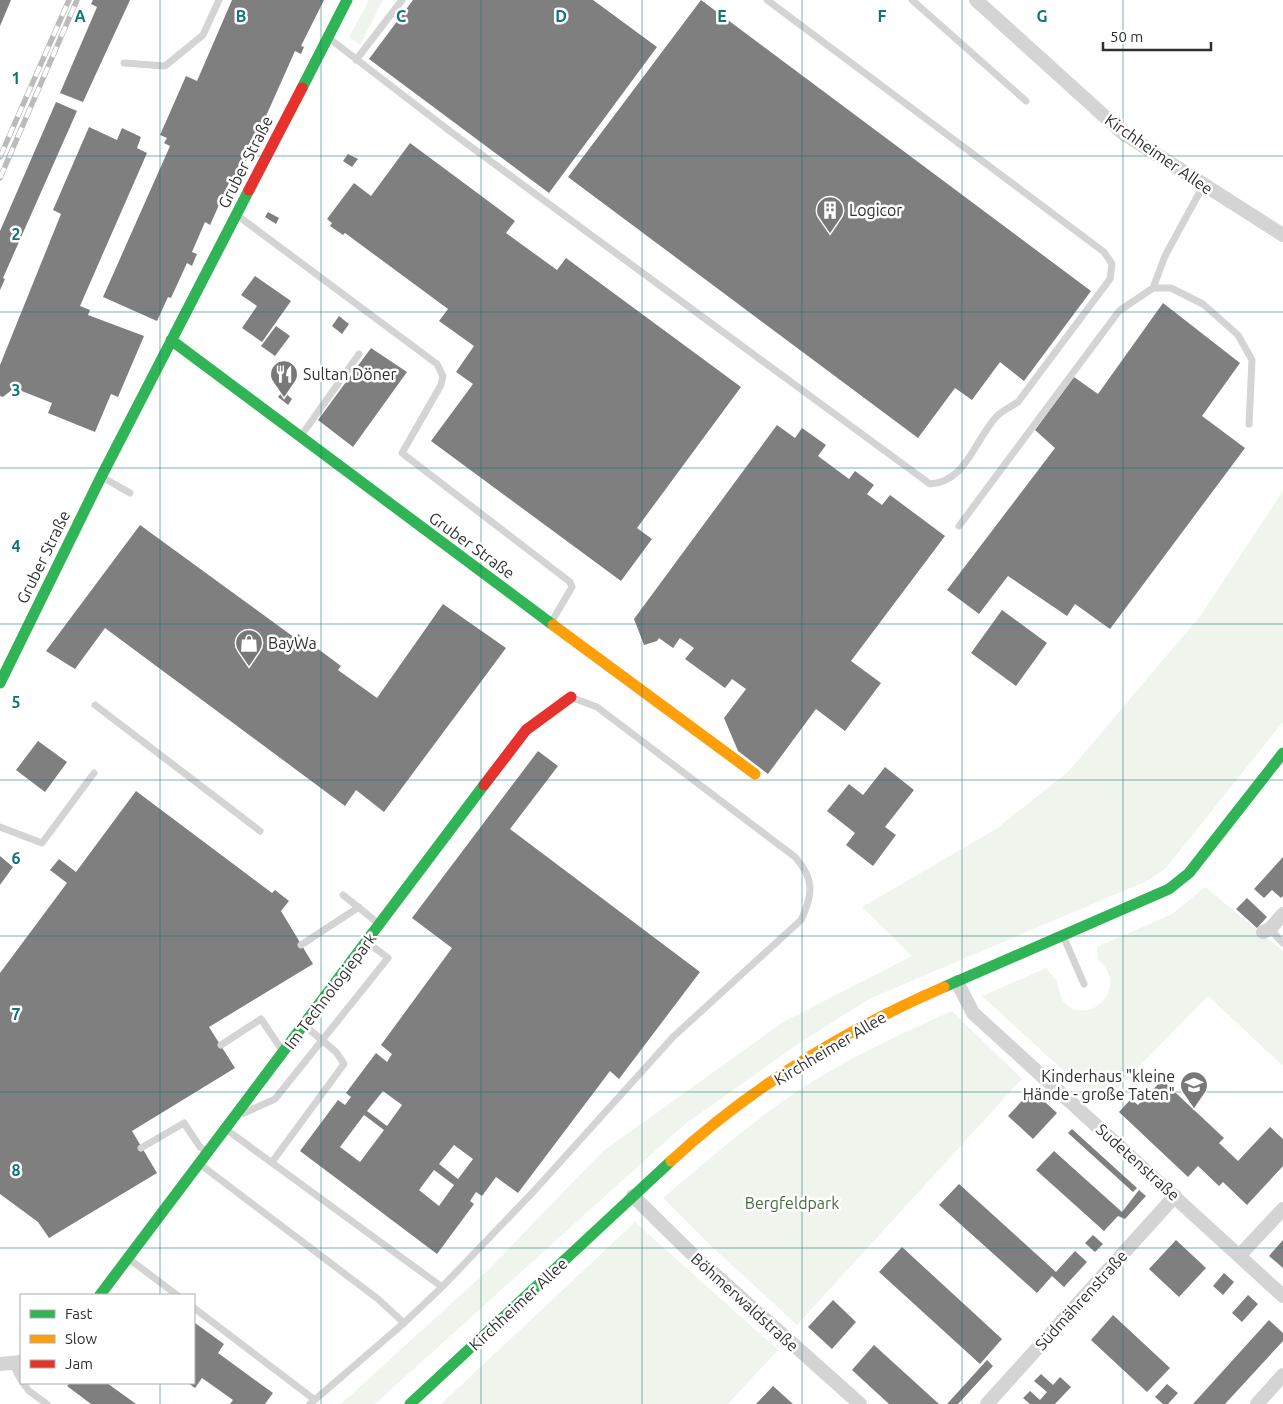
<svg xmlns="http://www.w3.org/2000/svg" width="1283" height="1404" font-family="Ubuntu,sans-serif">
	<style>
		.green { fill: #eff5ec }
		.building { fill: #7f7f7f; fill-rule: evenodd }
		.lines { fill: none; stroke-linecap: round; stroke-linejoin: round }
		.lane { stroke: #d4d4d4; stroke-width: 7 }
		.street { stroke: #d4d4d4; stroke-width: 14 }
		.fast { stroke: #30b455; stroke-width: 11 }
		.slow { stroke: #ff9f0a; stroke-width: 11 }
		.jam { stroke: #e5322d; stroke-width: 11 }
		.rail-casing { stroke: #bbb; stroke-width: 5.5 }
		.rail { stroke: #fff; stroke-width: 4; stroke-dasharray: 11; stroke-linecap: butt }
		.grid { fill: none; stroke: #0f766e; stroke-width: 1; stroke-opacity: 0.55 }
		.labels { text-anchor: middle; stroke-width: 5; stroke-linejoin: round; paint-order: stroke }
		.street-label { font-size: 16px; fill: #2f2f2f; stroke: #fff }
		.poi-label { font-size: 16px; fill: #2f2f2f; stroke: #fff; text-anchor: start }
		.park-label { font-size: 16px; fill: #48693d; stroke: #fff }
		.grid-label { font-size: 16px; text-anchor: middle; font-weight: bold; fill: #0f766e; stroke: #fff; stroke-width: 5; stroke-linejoin: round; paint-order: stroke }
	</style>
	<rect width="100%" height="100%" fill="#fff"/>
	<path class="green" d="M369 0H383L360 45 349 37Z
		M1283 491V722L1166 868 1147 881 869 999 801 1042 685 1124 375 1404H341L489 1269 602 1152 783 1022 912 956 862 907 996 829 1069 771 1201 615Z
		M1205 887 1283 951V1066L1208 996 1101 1105 982 996 1046 968C1049 972 1053 976 1056 980 1060 987 1058 995 1064 1002 1089 1029 1131 986 1098 960L1097 947 1172 914Z
		M952 1011 1022 1079 797 1325 709 1244 663 1198C700 1167 736 1135 775 1107 829 1067 891 1038 952 1011Z
		M635 1222 778 1350 728 1404H441Z"/>
	<path class="building" d="M0 0H11L0 26Z
		M93 0H130L83 102 60 93 97 7 91 4Z
		M232 0H324L301 46 304 47 301 54 295 51 234 188 228 185 210 225 205 222 192 252 197 254 192 266 187 263 171 298 168 297 157 321 103 297 170 146 164 143 167 138 160 135 186 76 197 81Z
		M413 0H593L657 47 549 193 369 59Z
		M701 0 1091 291 1024 381 1000 362 972 400 955 388 918 438 568 177Z
		M56 102 77 111 3 278 5 279 0 290V231Z
		M89 127 117 140 122 128 141 137 137 148 147 153 80 306 90 310 88 315 144 336 118 397 111 394 95 432 48 413 52 403 14 388 3 397 0 396V365L61 214 53 210Z
		M410 143 515 221 506 233 557 270 566 258 741 387 637 528 652 539 621 581 431 441 473 384 456 372 474 346 439 321 448 309 345 233 343 235 330 226 332 223 327 219 354 183 371 196Z
		M348 154 358 159 352 167 343 161Z
		M268 212 279 218 276 224 265 217Z
		M255 276 291 301 262 342 242 328 257 306 241 295Z
		M1163 303 1240 363 1202 416 1245 448 1110 629 1075 604 1067 616 1008 576 979 614 947 590 1055 448 1035 430 1074 377 1098 394Z
		M339 316 349 324 342 334 332 326Z
		M276 326 290 336 275 356 261 346Z
		M371 348 407 372 353 447 318 420Z
		M283 391 292 399 288 405 278 397Z
		M777 425 795 438 802 428 826 445 818 456 849 479 855 471 874 485 867 494 882 505 890 495 945 536 851 661 881 683 845 731 816 709 768 774 738 751 724 718 746 689 732 679 725 688 685 659 694 648 680 638 673 648 659 638 657 641 644 645 634 619Z
		M140 525 295 638 298 634 341 666 338 670 377 698 443 604 506 648 384 812 356 790 345 806 105 628 75 669 46 651Z
		M1002 610 1047 643 1016 686 971 653Z
		M38 741 67 762 45 792 16 770Z
		M538 751 558 766 510 829 700 972 619 1079 610 1071 518 1193 496 1177 482 1196 476 1192 470 1201 474 1204 437 1254 300 1151 338 1100 345 1105 351 1097 346 1093 376 1053 387 1062 392 1054 381 1045 452 948 412 918ZM383 1091 402 1105 387 1126 367 1111ZM364 1115 384 1130 360 1162 340 1147ZM454 1145 473 1159 458 1179 439 1164ZM434 1170 454 1185 439 1206 419 1190Z
		M885 767 914 790 885 827 896 835 873 866 846 845 855 833 827 811 849 784 863 795Z
		M136 791 272 893 275 890 289 901 281 911 313 964 209 1027 235 1068 132 1131 157 1173 49 1238 38 1222 0 1194V973L67 883 50 870 59 859 76 872Z
		M0 856 13 867 0 885Z
		M1283 857V896L1281 898 1272 890 1264 898 1254 889Z
		M1247 898 1267 917 1257 928 1236 909Z
		M1162 1080 1224 1138 1219 1143 1238 1161 1270 1127 1283 1139V1166L1247 1205 1223 1182 1219 1186 1198 1166 1188 1177 1119 1112 1131 1099 1138 1105Z
		M1032 1090 1057 1113 1033 1139 1008 1116Z
		M1072 1129 1137 1188 1133 1192 1068 1133Z
		M1054 1151 1122 1212 1139 1190 1146 1196 1125 1219 1118 1216 1104 1231 1036 1170Z
		M959 1184 1056 1272 1075 1251 1087 1262 1064 1287 1052 1276 1037 1293 939 1205Z
		M1093 1235 1103 1244 1095 1252 1085 1243Z
		M1176 1240 1206 1268 1179 1297 1149 1269Z
		M1283 1240V1268L1269 1256Z
		M902 1247 1002 1339 980 1364 879 1272Z
		M1224 1273 1234 1282 1223 1295 1213 1286Z
		M1248 1295 1258 1304 1242 1322 1232 1313Z
		M833 1300 856 1322 832 1349 808 1327Z
		M1113 1315 1170 1368 1147 1392 1091 1340Z
		M1269 1320 1283 1333V1341L1225 1404H1193Z
		M195 1323 224 1344 218 1353 273 1393 265 1404H230L233 1400 202 1378 195 1388 188 1383H194Z
		M874 1345 939 1404H889L852 1370Z
		M987 1360 993 1366 958 1404H947Z
		M1041 1374 1053 1385 1060 1377 1071 1387 1055 1404H1030L1023 1398 1030 1391 1040 1400 1047 1392 1034 1381Z
		M70 1383H107L136 1404H91L67 1386Z
		M1167 1384 1178 1393 1168 1404H1163L1155 1397Z
		M773 1386 793 1404H756Z"/>
	<g class="lines">
		<path class="lane" d="M912 0 1026 101
			M330 39 455 135 930 484C967 482 975 438 998 415 1004 410 1012 406 1018 402L1110 279 1112 264 1104 252 767 0
			M356 60 402 0
			M124 63 165 66 203 35 219 0
			M238 216 437 364 443 376 441 385 402 453 570 582 572 587 552 621
			M1153 288H1171L1203 304 1238 335 1252 360 1249 424
			M301 436 359 354
			M102 477 130 493
			M959 526 1119 311 1153 288 1165 256 1203 186
			M95 705 260 831
			M0 827 42 843 94 773
			M343 895 378 923
			M1270 929 1283 943
			M1064 938 1084 984
			M301 945 359 907
			M221 1045 261 1019 282 1050
			M244 1113 275 1099 388 958 367 942
			M227 1130 442 1287
			M141 1148 184 1123 200 1147 207 1152
			M272 1162 344 1064 336 1052 304 1025
			M201 1165 378 1299 404 1323
			M129 1259 177 1295
			M194 1308 315 1400
			M13 1365 21 1380
			M23 1383 29 1391 47 1404
			M310 1404 404 1323 442 1287 534 1191 673 1037 801 920C813 895 815 879 795 857L597 707 573 698"/>
		<path class="street" d="M976 0 1123 133 1283 235
			M1263 932 1270 929 1283 914
			M957 982 973 1013 1283 1296
			M633 1196 692 1254 860 1404
			M1239 1256 1283 1209
			M0 1364 21 1362
			M987 1404 1175 1196
			M1257 1404 1283 1375"/>
		<path class="fast" d="M302 88 347 0
			M171 340 553 625
			M0 683 101 477 249 190
			M944 987 1169 889 1189 873 1283 753
			M100 1295 484 785
			M410 1404 671 1161"/>
		<path class="slow" d="M553 625 755 774
			M671 1161C751 1087 845 1030 944 987"/>
		<path class="jam" d="M249 190 302 88
			M484 785 526 730 571 697"/>
		<g class="rail-casing">
			<path id="rail" d="M0 157 69 0
				M0 178 77 0"/>
		</g>
		<use href="#rail" class="rail"/>
	</g>
	<path class="grid" d="M160 0V1295M321 0V1404M481 0V1404M642 0V1404M802 0V1404M962 0V1404M1123 0V1404M0 156H1283M0 312H1283M0 468H1283M0 624H1283M0 780H1283M0 936H1283M0 1092H1283M0 1248H1283M160 1383V1404"/>
	<defs>
		<g id="building-pin" transform="scale(1.4375)"><path d="M0 17L-7.5 6A9.5 9.5 0 1 1 7.5 6Z" fill="#787878" stroke="#fff"/><path d="M-4-6H4V6H1V3H-1V6H-4ZM-2.5-4.3h1.7v1.8h-1.7ZM.8-4.3h1.7v1.8H.8ZM-2.5-1h1.7V.8h-1.7ZM.8-1h1.7V.8H.8Z" fill="#fff"/></g>
		<g id="restaurant-pin" transform="scale(1.4375)"><path d="M0 17L-7.5 6A9.5 9.5 0 1 1 7.5 6Z" fill="#787878" stroke="#fff"/><path d="M-5-6h1v4h1v-4h1v4h1v-4h1v5L-1.5 .5V6h-2V.5L-5-1ZM5-6V6H3V1.5H1.5Q1.5-4 5-6Z" fill="#fff"/></g>
		<g id="shop-pin" transform="scale(1.4375)"><path d="M0 17L-7.5 6A9.5 9.5 0 1 1 7.5 6Z" fill="#787878" stroke="#fff"/><path d="M-5-2.5h2.3a2.7 3.5 0 0 1 5.4 0H5L5.5 6h-11ZM-1.5-2.5h3a1.5 2.3 0 0 0-3 0Z" fill="#fff"/></g>
		<g id="school-pin" transform="scale(1.4375)"><path d="M0 17L-7.5 6A9.5 9.5 0 1 1 7.5 6Z" fill="#787878" stroke="#fff"/><path d="M0-5L7-2L0 1L-7-2ZM-4 1L0 2.5L4 1V4Q0 6-4 4Z" fill="#fff"/></g>
	</defs>
	<g fill-rule="evenodd">
		<use href="#building-pin" x="830" y="210"/>
		<use href="#restaurant-pin" x="284" y="374"/>
		<use href="#shop-pin" x="249" y="643"/>
		<use href="#school-pin" x="1194" y="1085"/>
	</g>
	<g class="labels">
		<g class="street-label">
			<text transform="translate(1159 154) rotate(35)" y="6">Kirchheimer Allee</text>
			<text transform="translate(245 162) rotate(-63)" y="6">Gruber Straße</text>
			<text transform="translate(472 545) rotate(36)" y="6">Gruber Straße</text>
			<text transform="translate(43 557) rotate(-64)" y="6">Gruber Straße</text>
			<text transform="translate(330 991) rotate(-53)" y="6">Im Technologiepark</text>
			<text transform="translate(830 1048) rotate(-31)" y="6">Kirchheimer Allee</text>
			<text transform="translate(1138 1162) rotate(42)" y="6">Sudetenstraße</text>
			<text transform="translate(1081 1300) rotate(-48)" y="6">Südmährenstraße</text>
			<text transform="translate(745 1302) rotate(42)" y="6">Böhmerwaldstraße</text>
			<text transform="translate(518 1304) rotate(-43)" y="6">Kirchheimer Allee</text>
		</g>
		<g class="poi-label">
			<text x="849" y="216">Logicor</text>
			<text x="303" y="380">Sultan Döner</text>
			<text x="268" y="649">BayWa</text>
			<text x="1175" y="1082" text-anchor="end">Kinderhaus "kleine<tspan x="1175" dy="18">Hände - große Taten"</tspan></text>
		</g>
		<g class="park-label">
			<text x="792" y="1209">Bergfeldpark</text>
		</g>
	</g>
	<g class="grid-label">
		<text x="80" y="22">A</text>
		<text x="241" y="22">B</text>
		<text x="401" y="22">C</text>
		<text x="561" y="22">D</text>
		<text x="722" y="22">E</text>
		<text x="882" y="22">F</text>
		<text x="1042" y="22">G</text>
		<text x="16" y="84">1</text>
		<text x="16" y="240">2</text>
		<text x="16" y="396">3</text>
		<text x="16" y="552">4</text>
		<text x="16" y="708">5</text>
		<text x="16" y="864">6</text>
		<text x="16" y="1020">7</text>
		<text x="16" y="1176">8</text>
	</g>
	<rect x="20" y="1294" width="175" height="90" fill="#ffffff" stroke="#acacac"/>
	<rect x="30" y="1310" width="25" height="8" fill="#30b455" stroke="#acacac"/>
	<text x="65" y="1319" font-size="15" fill="#2f2f2f">Fast</text>
	<rect x="30" y="1335" width="25" height="8" fill="#ff9f0a" stroke="#acacac"/>
	<text x="65" y="1344" font-size="15" fill="#2f2f2f">Slow</text>
	<rect x="30" y="1360" width="25" height="8" fill="#e5322d" stroke="#acacac"/>
	<text x="65" y="1369" font-size="15" fill="#2f2f2f">Jam</text>
	<path d="M1103 42v8h108v-8" fill="none" stroke="#2f2f2f" stroke-width="2.5"/>
	<text x="1110" y="42" font-size="15" fill="#2f2f2f" stroke="#ffffff" stroke-width="4" paint-order="stroke">50 m</text>
</svg>
